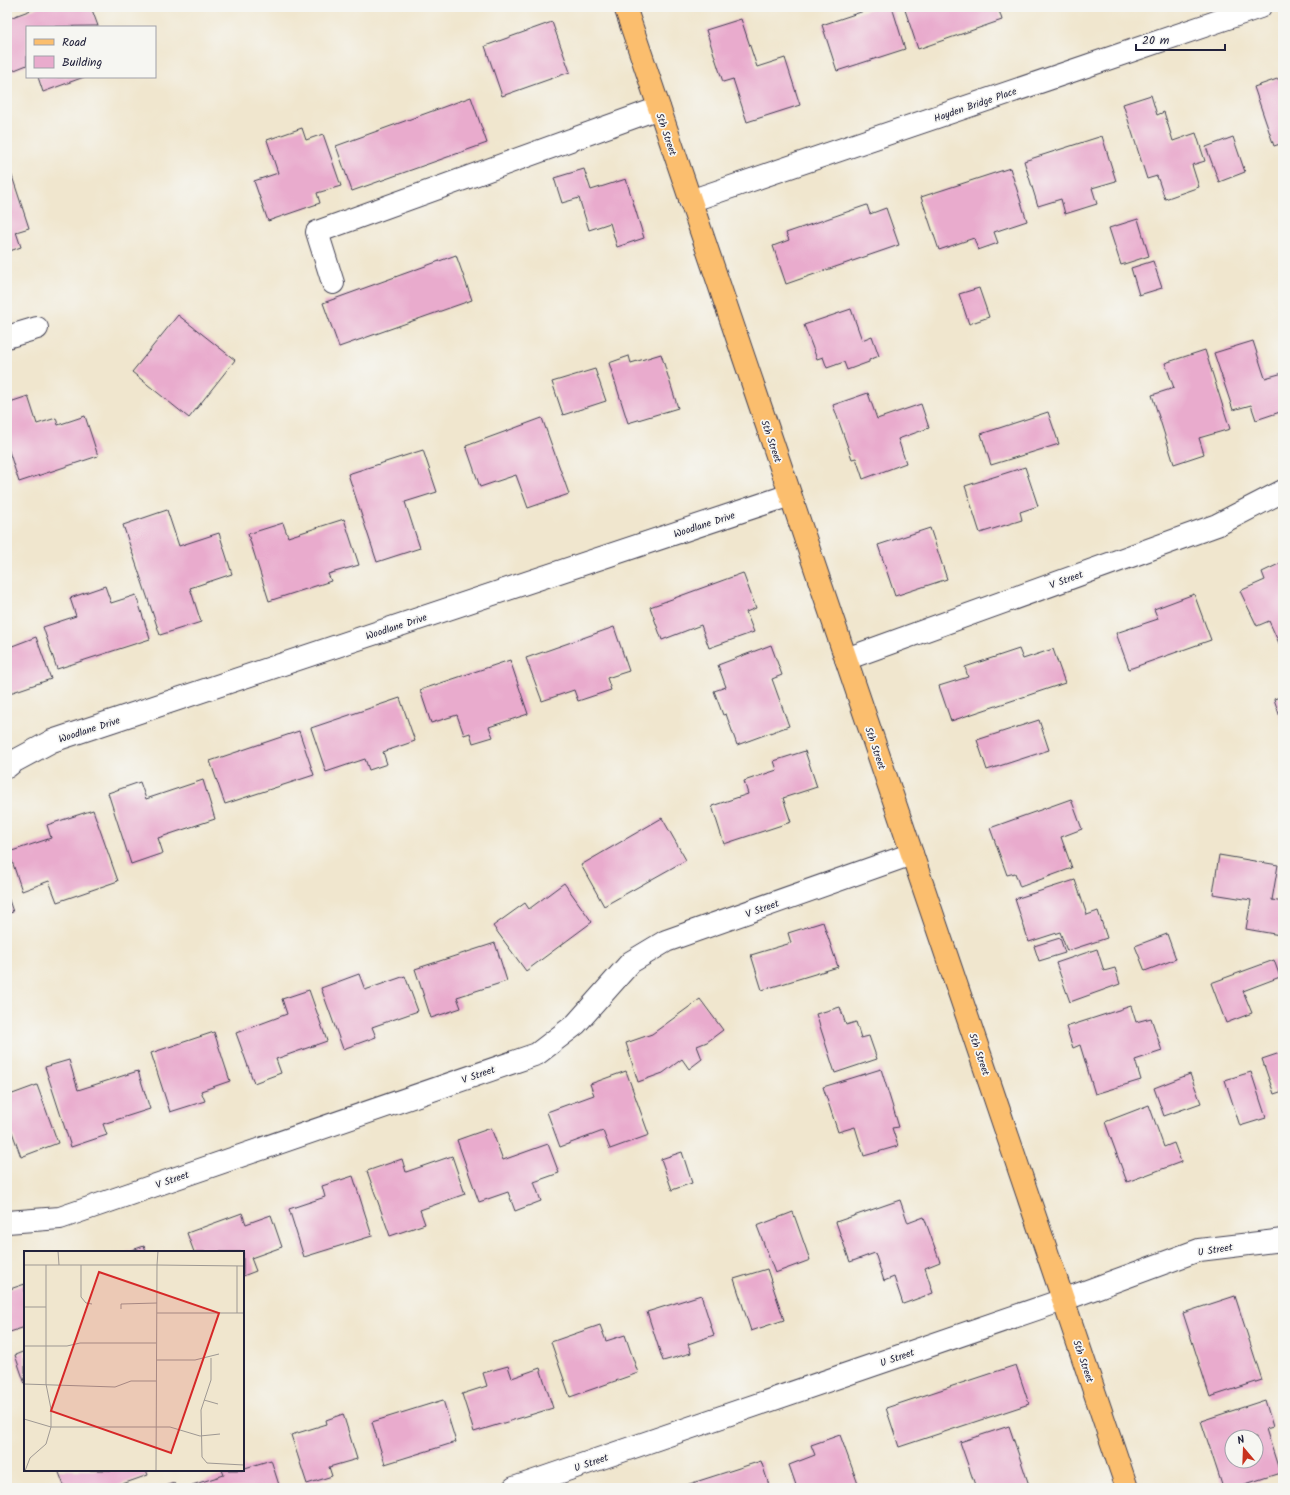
<svg xmlns="http://www.w3.org/2000/svg" width="1290" height="1495" font-family="Kalam,sans-serif">
	<style>
		.building { fill: #e9abcd; fill-rule: evenodd }
		.lines { fill: none; stroke-linecap: round; stroke-linejoin: round }
		.minor-casing { stroke: #413f51; stroke-width: 24 }
		.major-casing { stroke: #413f51; stroke-width: 24 }
		.minor { stroke: #fff; stroke-width: 22 }
		.major { stroke: #fbbe6e; stroke-width: 22 }
		.labels { text-anchor: middle; stroke-width: 3.5; stroke-linejoin: round; paint-order: stroke }
		.street-label { font-size: 10px; fill: #22223b; stroke: #f6f6f2 }
		.inset-road { fill: none; stroke: #9e9893; stroke-width: 1 }
		.view { fill: #d62828; fill-opacity: 0.15; stroke: #d62828; stroke-width: 2 }
		.inset-edge { fill: none; stroke: #22223b; stroke-width: 2 }
	</style>
	<rect width="100%" height="100%" fill="#f6f6f2"/>
	<filter id="ink" filterUnits="userSpaceOnUse"><feTurbulence type="fractalNoise" baseFrequency=".025" numOctaves="2"/><feDisplacementMap in="SourceGraphic" scale="8" xChannelSelector="R" yChannelSelector="G"/><feConvolveMatrix kernelMatrix="1 2 1 2 8 2 1 2 1" color-interpolation-filters="sRGB"/></filter>
	<filter id="wash" filterUnits="userSpaceOnUse"><feTurbulence type="fractalNoise" baseFrequency=".012" numOctaves="4" result="noise"/><feDisplacementMap in="SourceGraphic" scale="16" xChannelSelector="R" yChannelSelector="G"/><feGaussianBlur stdDeviation="0.9" result="paint"/><feColorMatrix in="noise" values="0 0 0 0 0 0 0 0 0 0 0 0 0 0 0 0 0 1.4 0 .05"/><feComposite in="paint" operator="in"/></filter>
	<g filter="url(#wash)">
		<rect width="100%" height="100%" fill="#f0e6ce"/>
		<g id="blocks">
			<path class="building" d="M39 7H91L98 26 27 27V65L7 73V19Z
				M876 7H892L905 49 837 71 822 25Z
				M904 7H998L1002 20 918 49Z
				M741 19 757 67 785 58 800 105 747 122 733 79 723 82 706 30Z
				M552 22 570 72 502 96 485 46Z
				M38 77H84L43 92Z
				M1283 77V143L1274 146 1254 87Z
				M1151 95 1157 115 1164 112 1173 141 1196 133 1205 161 1192 165 1199 187 1165 199 1157 176 1147 179 1123 104Z
				M471 97 487 143 352 191 336 146Z
				M302 128 306 140 323 134 341 186 317 193 320 203 268 221 254 181 278 173 267 140Z
				M1102 136 1116 181 1092 188 1097 204 1065 214 1061 199 1038 206 1024 161Z
				M1233 137 1245 172 1219 182 1206 147Z
				M9 167 29 228 16 232 21 247 7 252V168Z
				M1010 168 1027 221 994 232 998 243 978 250 974 238 939 250 921 197Z
				M584 169 591 190 626 179 644 238 617 247 610 223 589 230 579 198 562 203 554 178Z
				M867 205 870 214 886 208 899 245 786 284 773 246 789 240 786 233Z
				M1138 219 1149 256 1121 265 1109 228Z
				M456 255 472 300 339 347 323 303Z
				M1153 261 1162 288 1139 295 1131 268Z
				M979 288 989 317 969 324 959 294Z
				M851 309 862 340 872 336 879 356 869 360V362L847 370 844 362 827 368 823 357 817 359 804 325Z
				M178 315 235 360 189 418 132 372Z
				M1253 341 1265 378 1283 373V411L1256 420 1251 405 1233 410 1214 353Z
				M1205 350 1230 429 1199 438 1204 454 1174 464 1152 395 1174 388 1165 363Z
				M661 354 678 408 628 423 609 363 629 356 631 363Z
				M595 369 606 401 563 415 552 382Z
				M868 393 877 419 921 404 929 428 898 439 906 463 863 479 856 458 852 459 833 405Z
				M28 396 37 424 56 418 58 425 85 416 98 456 19 482 7 445V403Z
				M1048 412 1059 444 991 465 981 434Z
				M542 418 569 494 528 508 516 475 480 487 466 446Z
				M423 450 437 492 405 502 420 548 377 562 348 474Z
				M1025 467 1038 506 1020 512 1022 520 980 533 965 486Z
				M167 510 179 546 219 533 232 574 190 588 201 622 160 635 123 525Z
				M344 519 359 565 328 574 331 581 269 601 248 534 283 523 288 537Z
				M930 528 947 579 895 596 878 545Z
				M1283 562V652L1269 621 1257 626 1240 591 1265 580 1262 572Z
				M743 573 756 608 746 612 754 632 709 648 701 625 662 640 650 607Z
				M105 586 111 603 136 595 150 639 57 669 43 627 76 616 70 598Z
				M1194 594 1211 640 1129 669 1116 633 1158 619 1154 609Z
				M614 627 629 671 607 678 611 690 578 701 574 690 542 701 526 658Z
				M36 637 51 679 7 694V648Z
				M771 645 782 675 772 679 789 726 737 745 726 714 723 715 714 691 726 687 718 665Z
				M1019 649 1023 659 1053 649 1065 683 951 721 939 686 968 677 965 667Z
				M510 660 528 714 489 727 493 737 473 743 470 733 464 735 457 715 431 723 420 690Z
				M1283 696V726L1274 699Z
				M400 698 415 741 383 752 387 764 369 770 365 759 326 772 311 728Z
				M1039 720 1049 750 987 770 977 740Z
				M299 731 314 775 225 804 210 761Z
				M805 751 817 787 783 798 791 822 724 844 712 806 748 794 744 781 777 770 774 761Z
				M203 780 215 819 158 838 163 853 131 864 108 793 140 782 146 799Z
				M1071 799 1082 829 1061 837 1072 868 1020 887 1015 873 1007 875 990 828Z
				M93 810 118 881 57 902 49 881 22 891 9 852 51 838 47 825Z
				M662 818 686 860 604 906 581 865Z
				M1219 855 1278 865 1272 900 1283 902V918L1280 935 1246 929 1251 900 1213 894Z
				M1075 880 1087 915 1098 911 1107 938 1067 951 1060 932 1029 942 1015 899Z
				M564 883 592 922 526 971 493 926 525 903 529 909Z
				M7 894 13 912 7 914Z
				M823 922 838 967 762 990 751 955 791 943 788 933Z
				M1167 934 1176 959 1145 971 1135 946Z
				M1060 938 1065 953 1039 961 1034 946Z
				M495 943 507 981 457 997 461 1008 431 1018 415 969Z
				M1097 949 1104 971 1115 968 1120 984 1070 1002 1056 963Z
				M1274 960 1280 977 1243 991 1252 1013 1226 1023 1211 983Z
				M359 974 365 990 405 976 418 1011 372 1027 376 1037 343 1049 321 988Z
				M309 990 327 1041 276 1059 281 1073 254 1083 236 1033 287 1014 282 999Z
				M700 999 723 1030 707 1042 697 1046 702 1059 689 1069 682 1059 663 1073 638 1082 626 1043 652 1034Z
				M1131 1006 1136 1022 1151 1018 1162 1051 1135 1060 1141 1080 1095 1094 1080 1045 1073 1048 1066 1027Z
				M840 1007 846 1025 856 1022 861 1038 869 1036 877 1059 835 1073 816 1014Z
				M214 1032 230 1081 201 1091 205 1101 170 1112 151 1053Z
				M1283 1052V1091L1274 1094 1262 1059Z
				M69 1060 78 1090 138 1071 150 1109 103 1124 107 1135 71 1147 45 1067Z
				M881 1069 899 1127 892 1128 898 1146 864 1156 855 1127 838 1132 823 1087Z
				M626 1071 649 1135 610 1149 603 1131 560 1147 547 1112 594 1095 590 1084Z
				M1251 1072 1266 1118 1240 1126 1225 1080Z
				M1190 1074 1201 1103 1164 1116 1154 1088Z
				M37 1085 58 1143 21 1157 12 1132 7 1133V1096Z
				M1149 1105 1164 1147 1174 1143 1181 1162 1127 1182 1105 1122Z
				M491 1128 503 1160 548 1144 559 1173 534 1182 541 1201 515 1211 508 1192 479 1202 457 1140Z
				M682 1152 692 1183 672 1190 661 1159Z
				M452 1156 465 1194 420 1210 425 1224 390 1236 367 1171 402 1159 406 1172Z
				M353 1176 372 1236 304 1257 289 1209 325 1197 322 1186Z
				M900 1200 908 1223 924 1217 940 1262 925 1268 933 1293 903 1304 894 1277 884 1281 875 1253 850 1262 836 1222Z
				M793 1212 810 1260 775 1273 757 1226Z
				M242 1213 246 1224 271 1215 282 1247 251 1258 256 1271 243 1276V1252H194L187 1233Z
				M144 1246 146 1252H126Z
				M767 1269 784 1320 751 1331 734 1279Z
				M25 1284V1327L7 1333V1290Z
				M701 1295 714 1335 688 1344 691 1353 663 1361 647 1312Z
				M1235 1296 1262 1380 1210 1397 1183 1313Z
				M600 1325 606 1341 625 1335 638 1373 570 1397 551 1342Z
				M25 1351V1384L15 1355Z
				M1016 1365 1029 1404 899 1447 886 1408Z
				M508 1366 512 1378 540 1368 553 1408 474 1432 462 1394 487 1386 483 1373Z
				M443 1400 456 1442 385 1464 372 1422Z
				M1265 1400 1273 1427 1266 1429 1280 1473 1233 1488H1223L1201 1421ZM1232 1437H1256V1461H1232Z
				M343 1414 357 1459 329 1467 332 1476 307 1484 291 1435 327 1424 326 1420Z
				M1009 1426 1030 1488H976L960 1442Z
				M840 1435 858 1484 847 1488H797L789 1465 815 1455 811 1445Z
				M271 1460 280 1488H193L192 1485 224 1475 222 1470H243V1463L245 1468Z
				M761 1461 770 1488H683V1486Z
				M58 1470H146L148 1475 111 1488H65Z
				M174 1483 176 1488H158Z"/>
		</g>
	</g>
	<g filter="url(#ink)">
		<use href="#blocks" fill-opacity="0" stroke="#413f51" stroke-width="1"/>
		<g class="lines">
			<g class="minor-casing">
				<path id="minor" d="M690 201 1260 7
					M333 283 317 232 659 108
					M7 337 37 328
					M846 659 1217 525 1283 491
					M7 767 13 762 52 741 790 495
					M7 1222 60 1218 537 1054 576 1024 631 962 666 941 912 854
					M514 1488 1063 1300 1199 1250 1283 1240"/>
			</g>
			<g class="major-casing">
				<path id="major" d="M625 7 1127 1488"/>
			</g>
			<use href="#minor" class="minor"/>
			<use href="#major" class="major"/>
		</g>
	</g>
	<g class="labels">
		<g class="street-label">
			<text transform="translate(975 104) rotate(-19)" y="4">Hayden Bridge Place</text>
			<text transform="translate(667 134) rotate(71)" y="4">5th Street</text>
			<text transform="translate(772 441) rotate(71)" y="4">5th Street</text>
			<text transform="translate(704 524) rotate(-18)" y="4">Woodlane Drive</text>
			<text transform="translate(1066 579) rotate(-20)" y="4">V Street</text>
			<text transform="translate(396 626) rotate(-18)" y="4">Woodlane Drive</text>
			<text transform="translate(89 729) rotate(-18)" y="4">Woodlane Drive</text>
			<text transform="translate(876 748) rotate(71)" y="4">5th Street</text>
			<text transform="translate(762 908) rotate(-20)" y="4">V Street</text>
			<text transform="translate(980 1054) rotate(71)" y="4">5th Street</text>
			<text transform="translate(478 1074) rotate(-19)" y="4">V Street</text>
			<text transform="translate(172 1179) rotate(-19)" y="4">V Street</text>
			<text transform="translate(1215 1249) rotate(-9)" y="4">U Street</text>
			<text transform="translate(897 1357) rotate(-19)" y="4">U Street</text>
			<text transform="translate(1084 1361) rotate(71)" y="4">5th Street</text>
			<text transform="translate(591 1462) rotate(-19)" y="4">U Street</text>
		</g>
	</g>
	<g transform="translate(24 1251)">
		<rect width="220" height="220" fill="#f0e6ce"/>
		<path class="inset-road" d="M34 0 35 14M134 0 133 14 220 15M0 14H133L132 220M57 14V46L62 52 68 53M213 15V62M0 56H22M97 58V53L133 52M133 62H220M0 95H43L56 92H132M187 107V129L177 159 178 206 183 212 220 214M132 109H171L195 103M0 133 91 136 107 130H132M180 149 194 153M0 168 27 176H146L176 185 196 183M1 220 6 207 22 193 27 176V158L22 133V14"/>
		<path class="view" d="M75 21 195 62 147 202 27 160Z"/>
		<rect width="220" height="220" class="inset-edge"/>
	</g>
	<rect width="1290" height="1495" fill="none" stroke="#f6f6f2" stroke-width="24"/>
	<rect x="26" y="26" width="130" height="52" fill="#f6f6f2" stroke="#a1a1a9"/>
	<rect x="34" y="39" width="20" height="6" fill="#fbbe6e" stroke="#a1a1a9"/>
	<text x="62" y="46" font-size="12" fill="#22223b">Road</text>
	<rect x="34" y="56" width="20" height="12" fill="#e9abcd" stroke="#a1a1a9"/>
	<text x="62" y="66" font-size="12" fill="#22223b">Building</text>
	<g transform="translate(1244 1449) rotate(341)"><circle r="19" fill="#f6f6f2" stroke="#a1a1a9"/>
	<path d="M0-3L7 15L0 10L-7 15Z" fill="#c8321e"/>
	<text y="-6" font-size="11" font-weight="bold" text-anchor="middle" fill="#22223b">N</text>
	</g>
	<path d="M1136 44v6h89v-6" fill="none" stroke="#22223b" stroke-width="2"/>
	<text x="1142" y="44" font-size="12" fill="#22223b" stroke="#f6f6f2" stroke-width="3" paint-order="stroke">20 m</text>
</svg>
